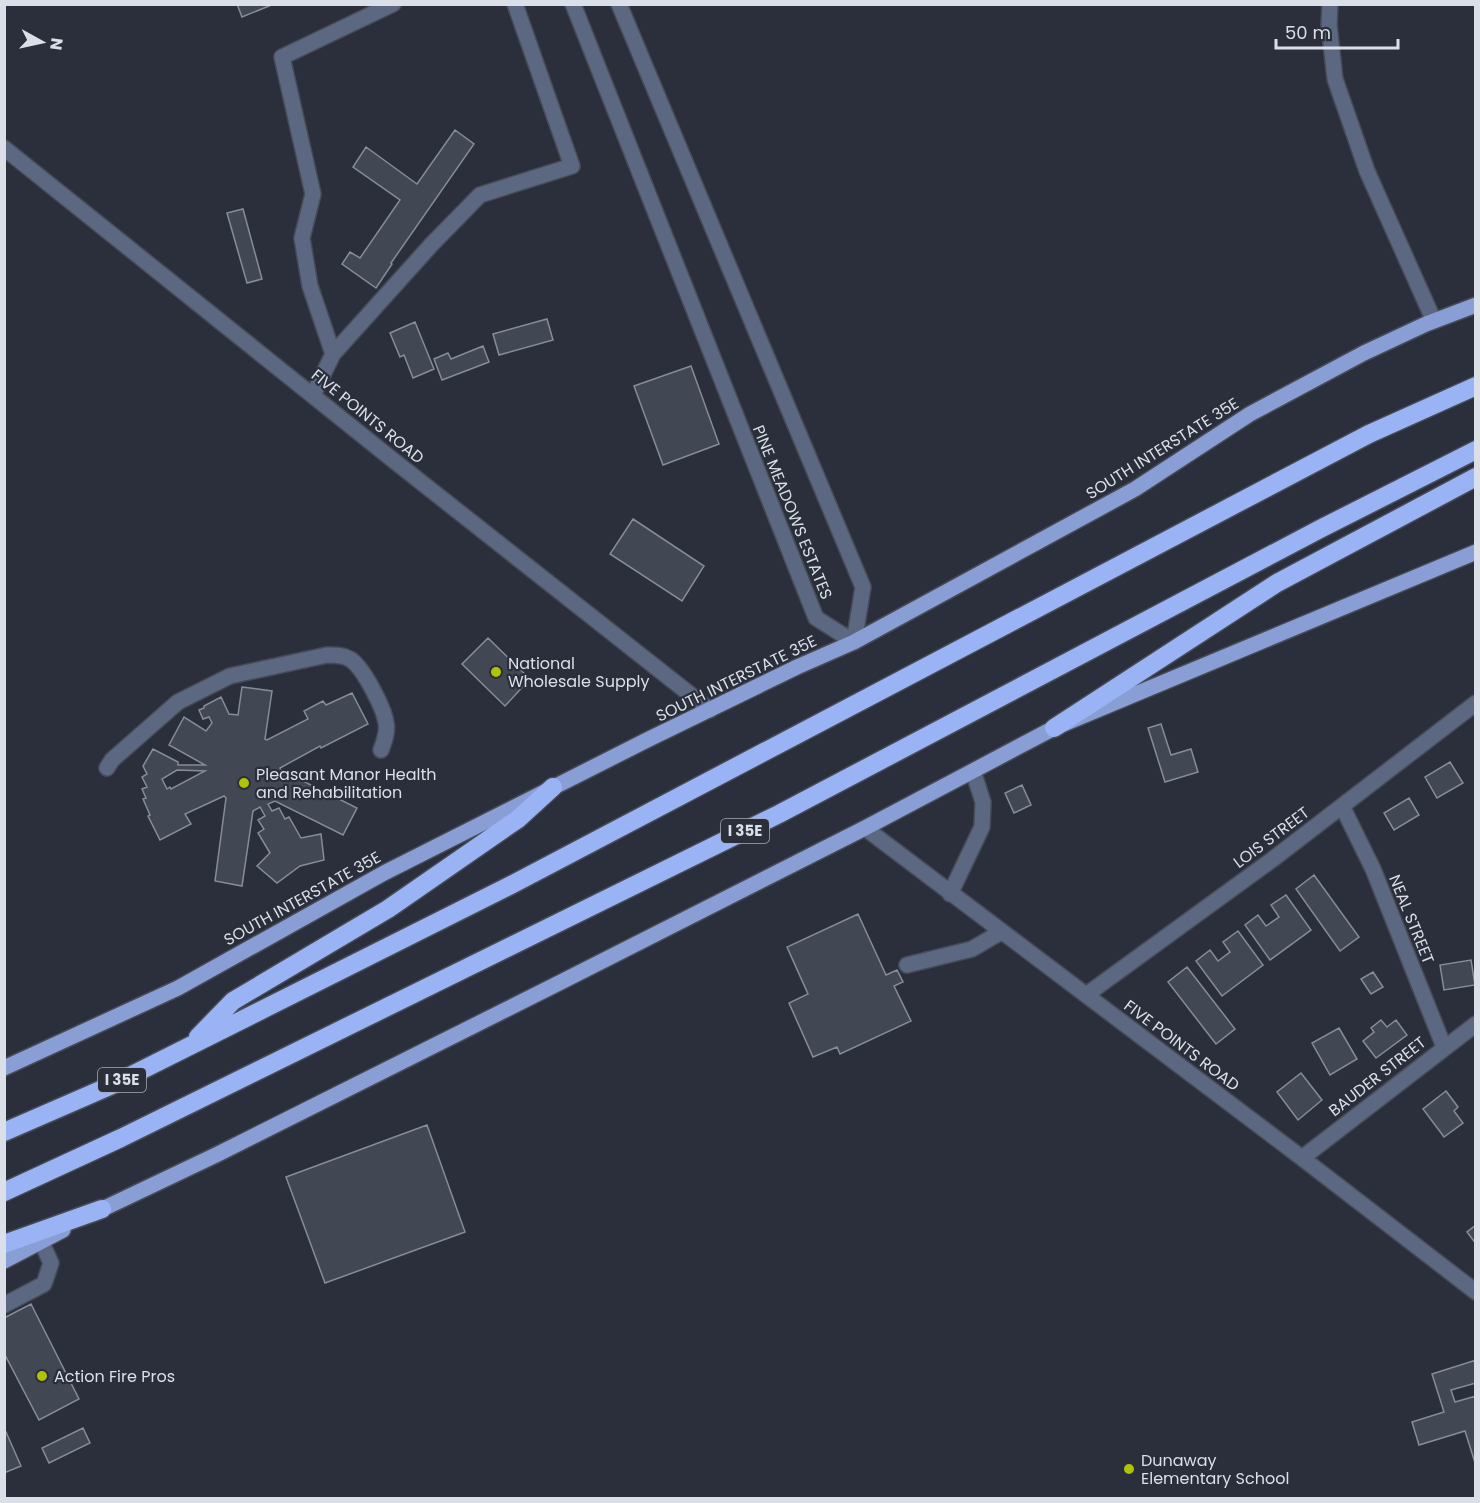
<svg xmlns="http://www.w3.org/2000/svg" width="1480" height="1503" font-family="Poppins,sans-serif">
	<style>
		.building { fill: #424754; stroke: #868c9a; stroke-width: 1.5; fill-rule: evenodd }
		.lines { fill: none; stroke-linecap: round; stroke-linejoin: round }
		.minor-casing { stroke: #464b57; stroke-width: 18 }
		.major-casing { stroke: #464b57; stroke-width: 18 }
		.highway-casing { stroke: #464b57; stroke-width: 21 }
		.minor { stroke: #5c6782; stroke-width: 15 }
		.major { stroke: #889ed4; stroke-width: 15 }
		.highway { stroke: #99b3f5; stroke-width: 18 }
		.poi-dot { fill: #afc504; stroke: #2a2f3b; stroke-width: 2 }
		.labels { text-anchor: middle; stroke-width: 4.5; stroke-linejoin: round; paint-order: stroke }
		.shield { fill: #2a2f3b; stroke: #a6aab3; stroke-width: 1.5 }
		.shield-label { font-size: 15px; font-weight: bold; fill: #dbdfe7 }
		.street-label { font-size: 16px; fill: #dbdfe7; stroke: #2a2f3b }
		.poi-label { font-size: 16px; fill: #dbdfe7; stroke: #2a2f3b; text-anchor: start }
	</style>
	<rect width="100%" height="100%" fill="#2a2f3b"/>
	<path class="building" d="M237 4H274L242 17Z
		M455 130 474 144 391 263 392 264 376 288 342 264 350 252 360 258 400 200 353 167 366 147 417 184Z
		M243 209 262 279 247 283 227 213Z
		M547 319 553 340 499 355 493 334Z
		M415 322 434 369 413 378 404 355 400 357 390 333Z
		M483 346 489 362 442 380 434 359 448 353 451 359Z
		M691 366 719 444 663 465 634 386Z
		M633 519 704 566 682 601 610 554Z
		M488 638 530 679 505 706 462 664Z
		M242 687 272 691 265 739 267 740 308 719 304 711 323 701 326 705 352 693 368 724 321 748 320 746 280 768 281 770 357 808 343 835 275 801 268 804 272 811 279 808 285 819 289 817 301 838 321 834 324 860 300 866 277 883 257 866 270 853 258 833 264 829 258 820 265 816 260 807 253 811 242 886 215 881 226 798 224 796 185 814 191 824 160 840 148 816 150 815 143 799 146 798 142 789 147 787 142 777 147 774 143 766 153 749 178 762V765H205L169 745 184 717 206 731 212 723 209 717 203 719 199 710 204 708V706L221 697 229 714 238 715ZM177 770 205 771 171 789 170 787 167 789 162 779Z
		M1161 724 1171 755 1191 749 1198 772 1165 782 1148 728Z
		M1450 762 1463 783 1437 798 1425 777Z
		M1022 785 1031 805 1014 813 1005 793Z
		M1409 798 1419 815 1394 830 1384 813Z
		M1314 875 1359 937 1340 951 1296 889Z
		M1286 895 1311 930 1270 960 1245 925 1258 915 1266 926 1279 917 1271 905Z
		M858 914 886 975 897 970 903 982 894 986 911 1021 840 1054 837 1047 813 1057 789 1003 808 994 787 947Z
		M1238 931 1263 965 1222 996 1196 961 1210 950 1218 961 1230 952 1223 942Z
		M1471 960 1475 985 1444 990 1440 965Z
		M1187 967 1235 1029 1216 1044 1168 982Z
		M1373 972 1383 987 1371 994 1361 979Z
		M1381 1020 1387 1027 1396 1020 1407 1035 1376 1058 1363 1041 1374 1032 1371 1028Z
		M1339 1028 1357 1059 1330 1075 1312 1043Z
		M1301 1073 1322 1100 1298 1120 1277 1092Z
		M1446 1091 1458 1107 1454 1111 1463 1123 1444 1137 1423 1109Z
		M427 1125 465 1232 325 1283 286 1177Z
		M1476 1225V1244L1467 1232Z
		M31 1304 79 1399 39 1420 4 1353V1318Z
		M1476 1360V1383L1451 1390 1455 1402 1476 1396V1466L1465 1431 1419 1445 1412 1422 1444 1412 1432 1374Z
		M83 1428 90 1443 49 1463 42 1448Z
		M6 1432 21 1466 4 1473V1433Z"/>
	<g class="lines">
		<g class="minor-casing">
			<path id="minor" d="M573 4 816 618 854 642 863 587 619 4
				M1330 4 1329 25 1335 79 1367 171 1434 321
				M4 148 393 460 710 710
				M333 354 310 286 302 238 313 194 282 57 393 4
				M313 395 333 354 432 244 480 195 572 166 515 4
				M107 768 112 760 178 702 230 676 327 655C335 655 343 655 350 659 363 667 384 708 386 723 388 732 384 742 381 750
				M1342 806 1373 869 1444 1047
				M865 828 1302 1158 1476 1292
				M950 894 982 827 983 802 973 771
				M907 965 972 949 1001 932
				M1086 995 1273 859 1476 703
				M1302 1158 1476 1024
				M4 1305 44 1284 51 1263 41 1241"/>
		</g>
		<g class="major-casing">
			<path id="major" d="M4 1068 178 988 384 873 649 739 797 667 854 642 1135 489 1250 414 1364 353 1426 324 1476 305
				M92 1214 218 1154 559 983 865 828 1054 728 1476 552
				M4 1261 63 1230"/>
		</g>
		<g class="highway-casing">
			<path id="highway" d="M1054 728 1277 583 1476 477
				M198 1037 233 1001 388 909 518 819 553 787
				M4 1132 112 1085 511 885 1369 434 1476 386
				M4 1192 121 1138 779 814 1320 529 1476 450
				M4 1244 102 1209"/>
		</g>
		<use href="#minor" class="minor"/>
		<use href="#major" class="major"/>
		<use href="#highway" class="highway"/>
	</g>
	<g class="poi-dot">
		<circle cx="496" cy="672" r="6"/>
		<circle cx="244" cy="783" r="6"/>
		<circle cx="42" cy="1376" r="6"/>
		<circle cx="1129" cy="1469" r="6"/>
	</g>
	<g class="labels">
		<g class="shield">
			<rect x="721" y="819" width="48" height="24" rx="4.5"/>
			<rect x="98" y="1068" width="48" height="24" rx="4.5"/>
		</g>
		<g class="shield-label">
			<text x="745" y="836">I 35E</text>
			<text x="122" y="1085">I 35E</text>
		</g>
		<g class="street-label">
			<text transform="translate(368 416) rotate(39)" y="6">FIVE POINTS ROAD</text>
			<text transform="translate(1162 448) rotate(-32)" y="6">SOUTH INTERSTATE 35E</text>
			<text transform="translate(793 512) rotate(68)" y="6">PINE MEADOWS ESTATES</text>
			<text transform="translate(736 678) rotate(-26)" y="6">SOUTH INTERSTATE 35E</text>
			<text transform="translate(1271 837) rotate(-37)" y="6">LOIS STREET</text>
			<text transform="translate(302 898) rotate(-29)" y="6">SOUTH INTERSTATE 35E</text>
			<text transform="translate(1412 919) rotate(68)" y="6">NEAL STREET</text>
			<text transform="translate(1182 1045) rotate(37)" y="6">FIVE POINTS ROAD</text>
			<text transform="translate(1377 1076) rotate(-38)" y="6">BAUDER STREET</text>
		</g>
		<g class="poi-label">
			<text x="508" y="669">National<tspan x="508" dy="18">Wholesale Supply</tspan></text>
			<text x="256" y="780">Pleasant Manor Health<tspan x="256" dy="18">and Rehabilitation</tspan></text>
			<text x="54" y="1382">Action Fire Pros</text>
			<text x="1141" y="1466">Dunaway<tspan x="1141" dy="18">Elementary School</tspan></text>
		</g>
	</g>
	<rect width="1480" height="1503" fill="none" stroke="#dbdfe7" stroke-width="12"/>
	<g transform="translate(42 42) rotate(98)" stroke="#2a2f3b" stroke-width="4.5" paint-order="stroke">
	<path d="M0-4.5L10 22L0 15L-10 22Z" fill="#dbdfe7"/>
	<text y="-9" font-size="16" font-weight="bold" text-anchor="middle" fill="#dbdfe7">N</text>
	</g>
	<path d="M1276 39v9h122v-9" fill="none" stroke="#dbdfe7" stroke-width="3"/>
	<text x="1285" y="39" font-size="18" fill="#dbdfe7" stroke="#2a2f3b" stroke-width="4.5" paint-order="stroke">50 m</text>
</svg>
